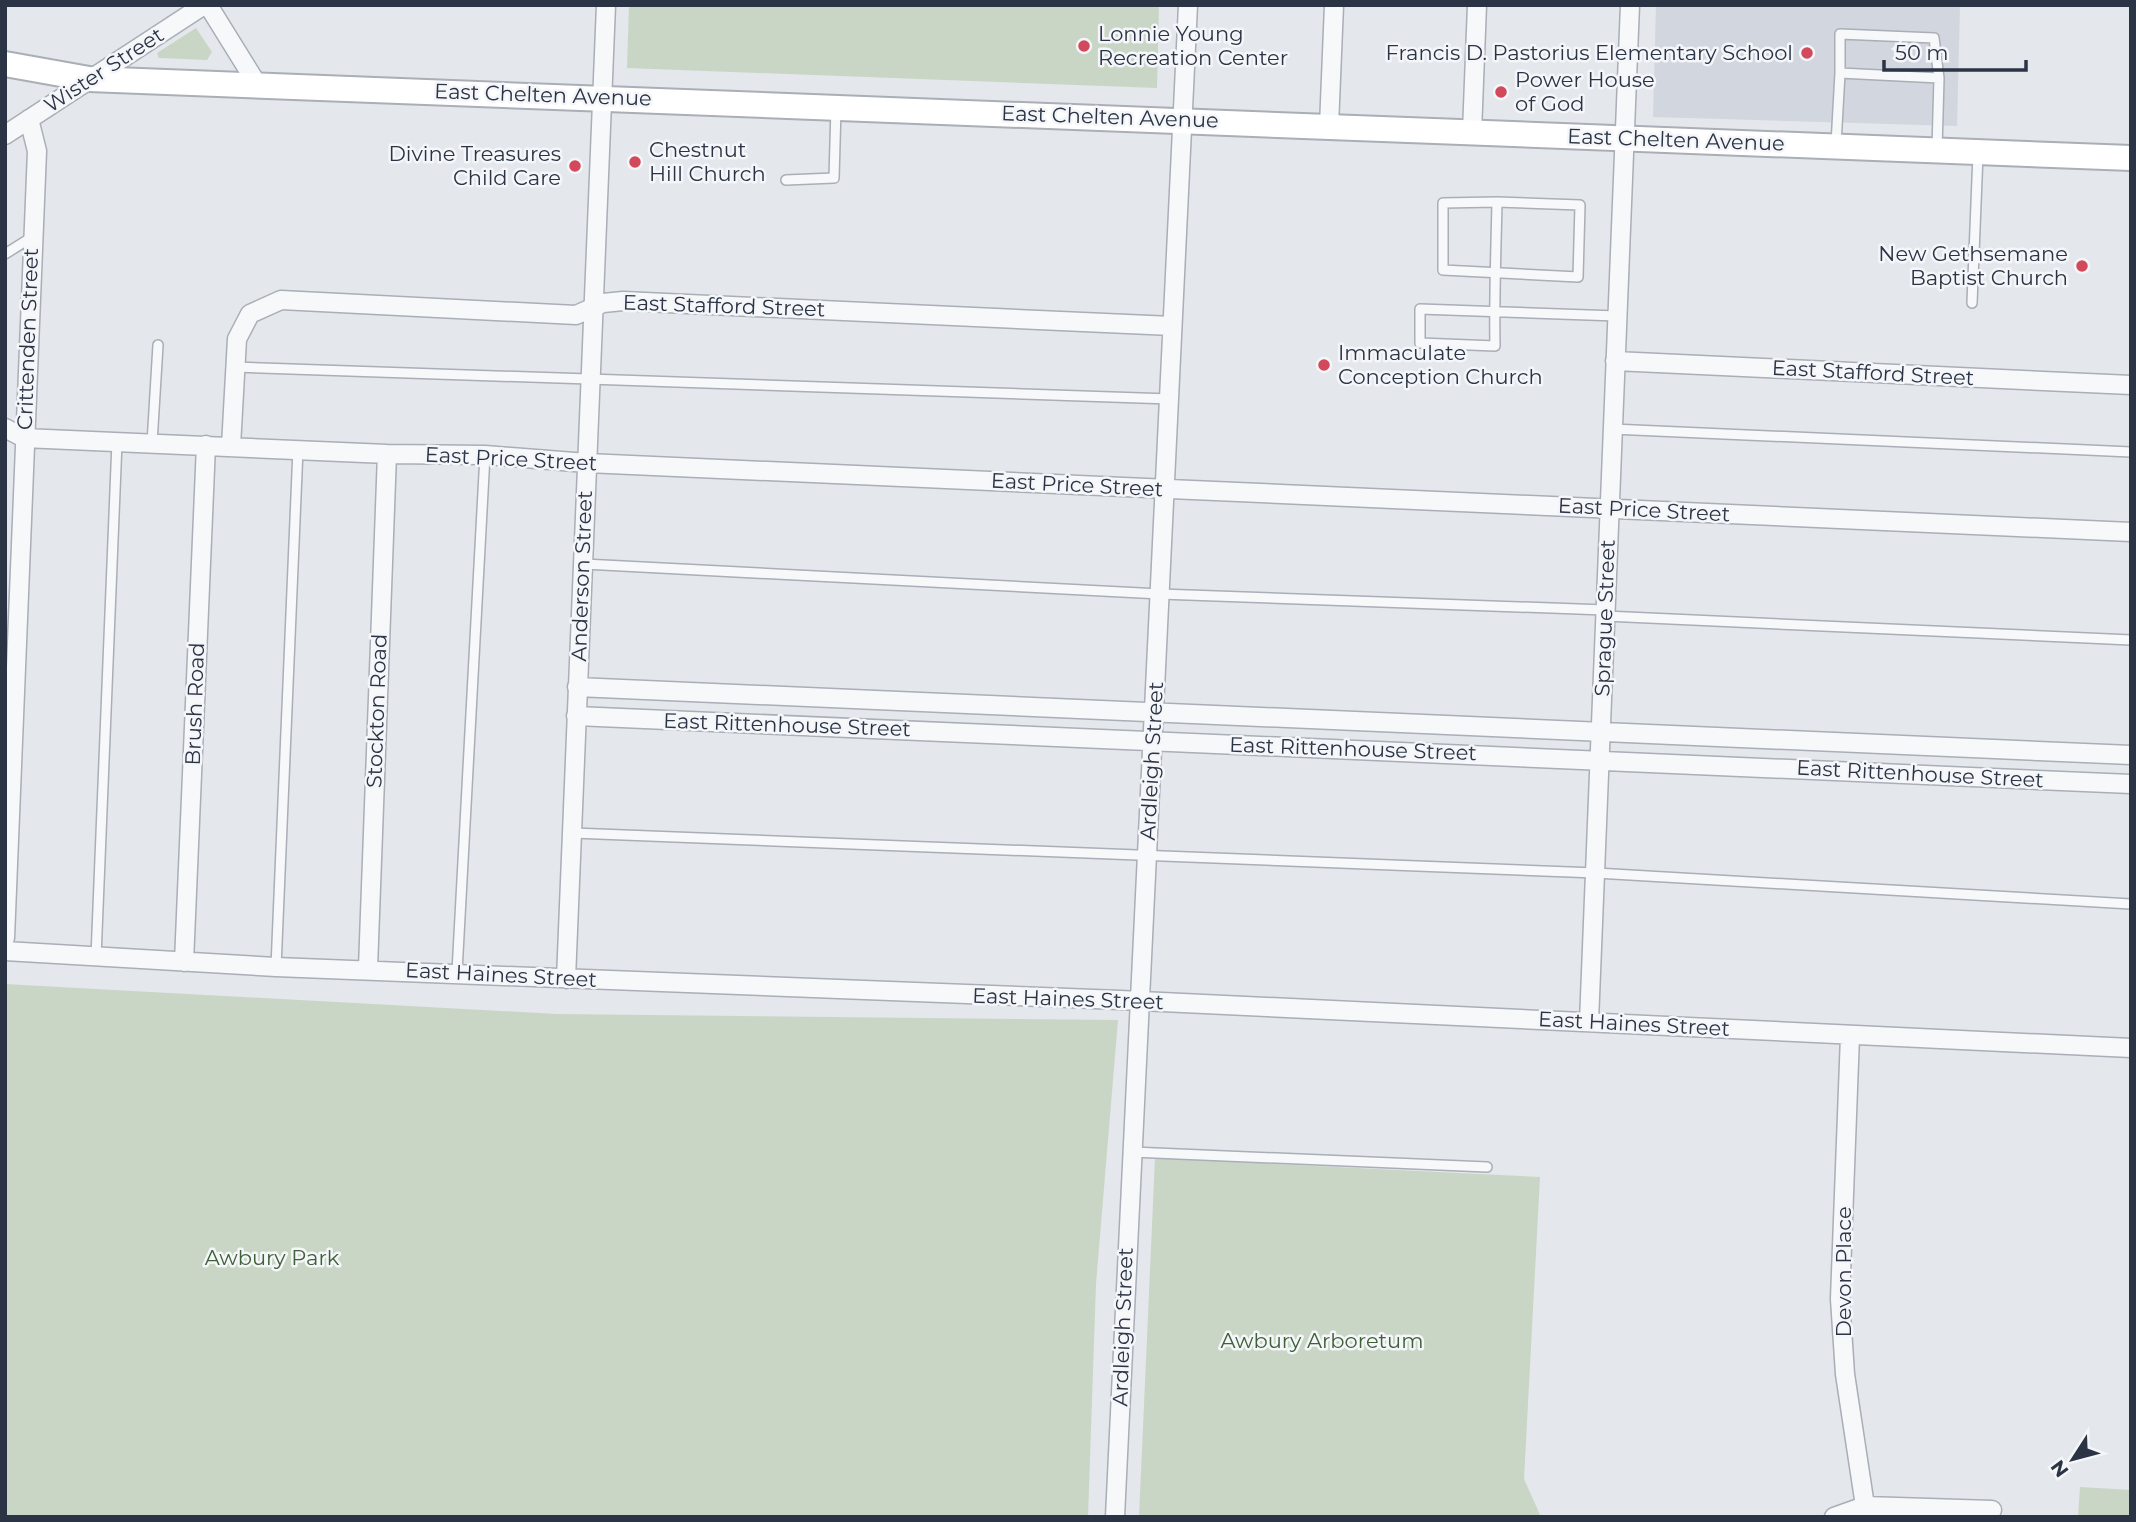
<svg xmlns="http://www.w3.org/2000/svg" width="2136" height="1522" font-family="Montserrat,sans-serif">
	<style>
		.built { fill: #d2d6de }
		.green { fill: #c9d6c5 }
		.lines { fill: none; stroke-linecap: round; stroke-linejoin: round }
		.lane-casing { stroke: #a9aeb7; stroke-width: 12 }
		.street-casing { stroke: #a9aeb7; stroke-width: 21 }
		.secondary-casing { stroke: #a9aeb7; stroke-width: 28 }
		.lane { stroke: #f7f8fa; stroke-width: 9 }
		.street { stroke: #f7f8fa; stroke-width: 18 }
		.secondary { stroke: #fff; stroke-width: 24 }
		.poi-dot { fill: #d1495b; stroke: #f4f6f9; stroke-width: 2.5 }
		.labels { text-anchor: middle; stroke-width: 5; stroke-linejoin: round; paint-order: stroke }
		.poi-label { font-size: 21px; fill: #2b3445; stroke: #f4f6f9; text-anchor: start }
		.street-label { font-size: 21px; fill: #2b3445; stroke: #f4f6f9 }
		.park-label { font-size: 21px; fill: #3f6138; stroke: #f4f6f9 }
	</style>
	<rect width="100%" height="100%" fill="#e4e7ec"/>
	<path class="built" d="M1656 5H1960L1957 126 1653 117Z"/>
	<path class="green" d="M629 5H1159L1157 88 627 68Z
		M196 28 212 52 207 60 159 58 157 53Z
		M5 984 557 1014 1118 1020 1096 1284 1088 1517H5Z
		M1155 1158 1540 1177 1524 1479 1541 1517H1139Z
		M2080 1487 2131 1490V1517H2078Z"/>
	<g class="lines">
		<g class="lane-casing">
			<path id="lane" d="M1840 73V34L1934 38 1939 78
				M1836 144 1840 73 1939 78 1937 149
				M786 180 834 178 836 108
				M1497 202 1443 203V270L1578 277 1580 205 1497 202C1496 250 1494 298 1495 346L1420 343V309L1617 316
				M5 254 32 237
				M1972 303 1978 154
				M235 367 1170 399
				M1612 429 2131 452
				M152 443 158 345
				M584 564 1160 594 1605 610
				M1605 616 2131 640
				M573 833 1596 873 2131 904
				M96 957 117 442
				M276 967 298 449
				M457 972 485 455
				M1132 1152 1487 1167"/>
		</g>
		<g class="street-casing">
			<path id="street" d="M208 5 257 84
				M1329 126 1334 5
				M1472 132 1477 5
				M5 135 204 5
				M1615 361 2131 385
				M5 428 24 438 387 454 485 455 587 463 2131 532
				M231 446 237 339 250 314 281 300 576 315 603 303 623 301 1172 326
				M577 687 2131 755
				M576 716 2131 784
				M5 938 37 151 29 119
				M5 951 276 967 1120 1000 2131 1048
				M184 962 206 445
				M368 968 387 454
				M566 979 606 5
				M1589 1022 1630 5
				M1850 1036 1840 1299 1845 1374 1865 1506
				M1115 1517 1188 5
				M1834 1517 1865 1506 1992 1510"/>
		</g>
		<g class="secondary-casing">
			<path id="secondary" d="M5 64 89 79 2131 158"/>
		</g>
		<use href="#lane" class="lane"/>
		<use href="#street" class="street"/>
		<use href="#secondary" class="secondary"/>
	</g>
	<g class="poi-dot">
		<circle cx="1084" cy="46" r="7"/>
		<circle cx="1807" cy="53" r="7"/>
		<circle cx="1501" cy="92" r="7"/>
		<circle cx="635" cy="162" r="7"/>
		<circle cx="575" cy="166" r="7"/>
		<circle cx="2082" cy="266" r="7"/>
		<circle cx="1324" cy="365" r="7"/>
	</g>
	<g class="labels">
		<g class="poi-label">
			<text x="1098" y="41">Lonnie Young<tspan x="1098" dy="24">Recreation Center</tspan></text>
			<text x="1793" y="60" text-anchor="end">Francis D. Pastorius Elementary School</text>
			<text x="1515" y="87">Power House<tspan x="1515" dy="24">of God</tspan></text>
			<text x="649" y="157">Chestnut<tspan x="649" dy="24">Hill Church</tspan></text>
			<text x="561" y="161" text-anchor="end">Divine Treasures<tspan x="561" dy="24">Child Care</tspan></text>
			<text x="2068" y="261" text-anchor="end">New Gethsemane<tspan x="2068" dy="24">Baptist Church</tspan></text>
			<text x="1338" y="360">Immaculate<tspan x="1338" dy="24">Conception Church</tspan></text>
		</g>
		<g class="street-label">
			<text transform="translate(104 70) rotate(-33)" y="7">Wister Street</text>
			<text transform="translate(543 95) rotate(2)" y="7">East Chelten Avenue</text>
			<text transform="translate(1110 117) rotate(2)" y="7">East Chelten Avenue</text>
			<text transform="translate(1676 140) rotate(2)" y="7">East Chelten Avenue</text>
			<text transform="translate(724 306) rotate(2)" y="7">East Stafford Street</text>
			<text transform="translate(28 339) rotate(-88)" y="7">Crittenden Street</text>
			<text transform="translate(1873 373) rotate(3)" y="7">East Stafford Street</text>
			<text transform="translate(511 459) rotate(3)" y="7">East Price Street</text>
			<text transform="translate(1077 485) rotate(3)" y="7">East Price Street</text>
			<text transform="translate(1644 510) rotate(3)" y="7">East Price Street</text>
			<text transform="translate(582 576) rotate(-88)" y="7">Anderson Street</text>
			<text transform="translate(1605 618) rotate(-88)" y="7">Sprague Street</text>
			<text transform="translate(195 704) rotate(-88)" y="7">Brush Road</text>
			<text transform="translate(377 711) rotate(-88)" y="7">Stockton Road</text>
			<text transform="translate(787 725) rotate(2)" y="7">East Rittenhouse Street</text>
			<text transform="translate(1353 749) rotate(2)" y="7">East Rittenhouse Street</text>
			<text transform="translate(1152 761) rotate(-87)" y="7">Ardleigh Street</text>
			<text transform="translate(1920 774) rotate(3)" y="7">East Rittenhouse Street</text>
			<text transform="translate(501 975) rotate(3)" y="7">East Haines Street</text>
			<text transform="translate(1068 999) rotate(2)" y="7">East Haines Street</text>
			<text transform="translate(1634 1024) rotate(3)" y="7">East Haines Street</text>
			<text transform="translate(1844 1272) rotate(-90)" y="7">Devon Place</text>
			<text transform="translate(1123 1327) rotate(-88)" y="7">Ardleigh Street</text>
		</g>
		<g class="park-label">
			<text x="272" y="1265">Awbury Park</text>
			<text x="1322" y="1348">Awbury Arboretum</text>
		</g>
	</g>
	<rect width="2136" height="1522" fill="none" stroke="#2b3445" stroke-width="14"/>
	<g transform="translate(2073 1459) rotate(234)" stroke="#f4f6f9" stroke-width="5" paint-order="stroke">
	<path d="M0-5L12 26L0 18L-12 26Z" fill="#2b3445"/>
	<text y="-10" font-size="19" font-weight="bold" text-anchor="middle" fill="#2b3445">N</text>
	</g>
	<path d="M1884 60v10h142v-10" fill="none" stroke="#2b3445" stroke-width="3.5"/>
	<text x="1895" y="60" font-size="21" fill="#2b3445" stroke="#f4f6f9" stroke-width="5" paint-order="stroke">50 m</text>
</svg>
